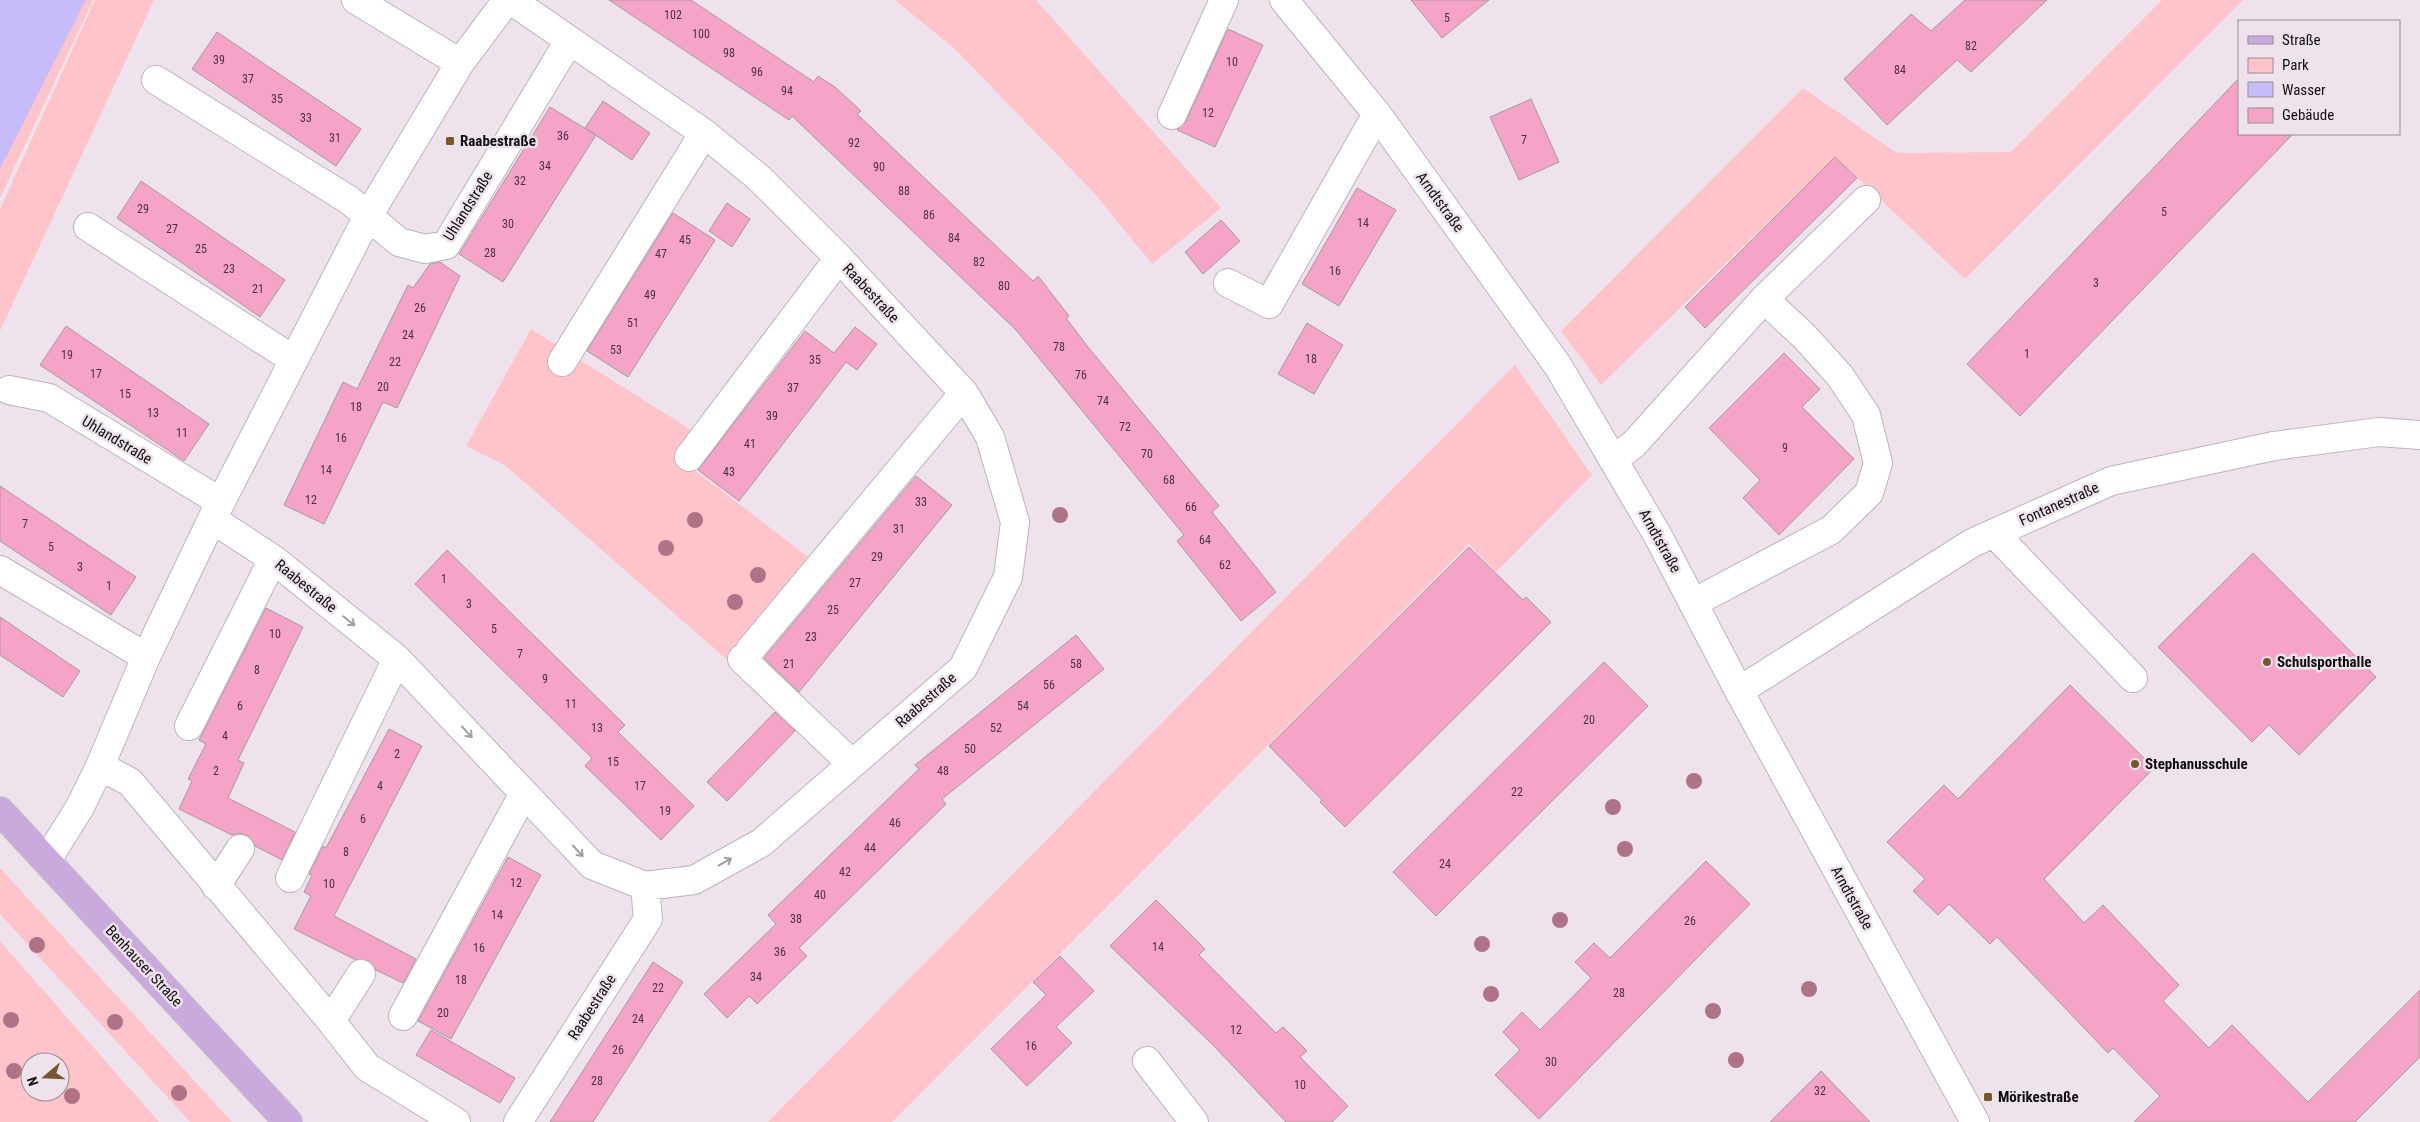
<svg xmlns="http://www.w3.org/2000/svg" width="2420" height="1122" font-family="'Roboto Condensed',sans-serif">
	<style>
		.green { fill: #ffc3ca; fill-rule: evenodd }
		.water { fill: #c7bbf9 }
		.building { fill: #f6a3c8; stroke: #a69a9f }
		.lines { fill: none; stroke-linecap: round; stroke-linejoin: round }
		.minor-casing { stroke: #beb4bc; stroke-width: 30 }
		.major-casing { stroke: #c6c5c6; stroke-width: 30 }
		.minor { stroke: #fff; stroke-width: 28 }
		.major { stroke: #caaadd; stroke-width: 28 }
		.tree { fill: #b07286 }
		.oneway { stroke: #a09f9f }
		.poi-dot { fill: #77552d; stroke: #eee3ec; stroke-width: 2 }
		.labels { text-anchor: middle; stroke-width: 5; stroke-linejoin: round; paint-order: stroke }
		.number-label { font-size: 12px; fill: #4a333e }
		.poi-label { font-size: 15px; font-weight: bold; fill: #110e10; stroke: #eee3ec; text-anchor: start }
		.street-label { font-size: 15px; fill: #110e10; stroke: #eee3ec }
	</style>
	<rect width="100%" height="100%" fill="#eee3ec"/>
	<path class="green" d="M86 0H93L0 198V169Z
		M95 0H154L0 331V209Z
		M895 0H1036L1221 208 1152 264 1095 194 956 50Z
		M2162 0H2243L1965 279 1835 157 1601 385 1561 331 1803 88 1897 153 2011 152Z
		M531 329 699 435 680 459 811 559 726 659 505 465 466 446Z
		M1515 365 1592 475 1496 572 1469 544 892 1122H768Z
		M0 868 232 1122H190L0 914Z
		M0 941 159 1122H0ZM30 1062H60V1092H30Z"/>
	<path class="water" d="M0 0H86L0 169Z"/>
	<path class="building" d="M609 0H691L814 82 818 76 835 87 861 111 857 114 1033 281 1038 276 1069 316 1066 318 1088 347 1219 506 1212 512 1276 592 1241 621 1177 541 1184 535 1016 330 792 116 789 120Z
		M1411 0H1489L1442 38Z
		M1965 0H2047L1971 72 1957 60 1887 125 1844 79 1911 14 1931 31Z
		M1228 29 1263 45 1215 147 1177 130 1186 121Z
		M217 32 361 129 336 166 192 69Z
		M2239 78V134H2293L2020 416 1967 364Z
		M1531 99 1559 162 1519 180 1490 117Z
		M603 101 650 133 632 160 585 128Z
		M550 107 596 135 503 282 459 254Z
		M1835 157 1857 178 1705 328 1685 307Z
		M141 181 285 280 260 317 117 218Z
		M1357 188 1396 210 1339 306 1302 284Z
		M727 203 750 219 732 247 709 231Z
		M673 213 715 240 628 377 587 351Z
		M1221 220 1240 241 1203 274 1185 252Z
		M440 262 460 276 397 408 383 402 324 524 284 505 343 382 357 389 408 285 413 288 430 264Z
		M1307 323 1343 345 1314 394 1278 374Z
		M66 326 209 424 184 461 40 365Z
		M855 327 877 344 857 370 846 362 739 501 698 470 805 331 834 353Z
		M1784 353 1820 389 1802 407 1854 459 1779 535 1743 498 1760 480 1709 428Z
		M916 476 952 505 799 692 764 658Z
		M0 486 136 577 111 615 0 541Z
		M1469 547 1523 600 1526 597 1551 622 1345 827 1320 802 1322 800 1269 746Z
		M447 550 625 725 618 732 694 806 661 840 585 766 592 758 415 584Z
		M2253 553 2376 677 2299 755 2269 725 2252 742 2158 647Z
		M266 608 303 627 238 760 244 763 228 798 295 832 282 860 255 846 248 836 240 833 232 835 179 809 192 781 188 779 206 744 199 740Z
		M0 617 80 671 63 697 0 655Z
		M1076 635 1104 669 942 799 946 804 799 948 807 956 757 1004 749 996 727 1018 704 994 776 924 768 915 919 769 915 765Z
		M1604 662 1648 706 1436 916 1393 872Z
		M2070 685 2154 768 2044 879 2084 923 2103 905 2179 985 2163 1001 2209 1048 2232 1025 2308 1102 2420 990V1057L2355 1122H2134L2160 1096 2113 1048 2108 1053 1997 937 1990 944 1949 904 1938 915 1913 891 1925 879 1887 842 1944 785 1958 799Z
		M775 712 795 731 727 801 707 782Z
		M389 729 422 746 334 916 416 959 403 983 376 970 369 961 356 960 294 929 311 896 304 892 312 875 309 874 323 846 326 848Z
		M508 857 541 875 451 1039 418 1021Z
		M1706 861 1750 904 1539 1119 1495 1075 1520 1050 1503 1032 1522 1012 1540 1030 1591 978 1575 962 1594 943 1610 958Z
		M1156 900 1205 949 1199 955 1276 1033 1283 1027 1307 1051 1300 1057 1348 1106 1332 1122H1286L1212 1044 1110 946Z
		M1060 956 1094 991 1056 1027 1072 1043 1027 1086 991 1049 1046 995 1033 982Z
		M653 962 683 982 593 1122H550Z
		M431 1030 515 1078 500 1103 416 1055Z
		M1821 1071 1870 1122H1770Z"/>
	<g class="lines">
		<g class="minor-casing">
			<path id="minor" d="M356 0 460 63
				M1284 0 1377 114 1558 366 1658 536 1739 691 1975 1122
				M156 80 349 200 399 242 425 249 446 245 569 41
				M1172 115 1224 0
				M88 227 294 360
				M1228 283 1269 304 1377 114
				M562 362 704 133
				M9 390 49 398 221 502
				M689 457 839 258
				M1613 460 1634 444 1764 299 1866 200
				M212 519 273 559 397 659 592 865 645 886 694 880 761 843 963 668 1008 577 1015 522 990 437 964 393 839 258 759 178 704 133 511 0
				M1994 533 2133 678
				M0 570 146 657
				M1693 603 1831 530 1869 493 1878 463 1866 415 1840 376 1805 337 1764 299
				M750 650 964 393
				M742 659 852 764
				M1739 691 1972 543 2111 481 2274 446 2379 432 2420 435
				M189 726 273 559
				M100 766 130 782 331 1021 367 1067 456 1122
				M47 860 80 807 100 766 146 657 212 519 368 216 460 63 507 0
				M290 878 397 659
				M216 886 240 849
				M403 1016 524 793
				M331 1021 361 974
				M1147 1061 1194 1122
				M518 1122 648 919 645 886"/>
		</g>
		<g class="major-casing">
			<path id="major" d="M0 811 288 1122"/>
		</g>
		<use href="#minor" class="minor"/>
		<use href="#major" class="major"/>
	</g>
	<g class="tree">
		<circle cx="1060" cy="515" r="8"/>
		<circle cx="695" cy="520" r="8"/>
		<circle cx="666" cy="548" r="8"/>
		<circle cx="758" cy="575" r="8"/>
		<circle cx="735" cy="602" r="8"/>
		<circle cx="1694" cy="781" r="8"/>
		<circle cx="1613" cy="807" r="8"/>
		<circle cx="1625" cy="849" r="8"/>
		<circle cx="1560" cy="920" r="8"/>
		<circle cx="1482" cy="944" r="8"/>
		<circle cx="37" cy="945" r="8"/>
		<circle cx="1809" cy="989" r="8"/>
		<circle cx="1491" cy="994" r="8"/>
		<circle cx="1713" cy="1011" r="8"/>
		<circle cx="11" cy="1020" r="8"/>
		<circle cx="115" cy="1022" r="8"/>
		<circle cx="1736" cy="1060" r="8"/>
		<circle cx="14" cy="1071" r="8"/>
		<circle cx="179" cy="1093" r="8"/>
		<circle cx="72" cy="1096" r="8"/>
	</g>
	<defs><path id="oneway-shaft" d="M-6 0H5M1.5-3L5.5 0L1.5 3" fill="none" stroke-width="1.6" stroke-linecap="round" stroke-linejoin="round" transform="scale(1.25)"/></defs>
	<g class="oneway">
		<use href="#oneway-shaft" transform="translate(349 621) rotate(39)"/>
		<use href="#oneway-shaft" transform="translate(467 732) rotate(47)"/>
		<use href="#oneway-shaft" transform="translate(578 851) rotate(47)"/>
		<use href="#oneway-shaft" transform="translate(725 862) rotate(-29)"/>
	</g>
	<g class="poi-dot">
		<rect x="445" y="136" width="10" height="10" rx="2.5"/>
		<circle cx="2267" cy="662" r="5"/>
		<circle cx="2135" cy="764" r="5"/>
		<rect x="1983" y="1092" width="10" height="10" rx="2.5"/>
	</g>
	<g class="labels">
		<g class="number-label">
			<text x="673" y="19">102</text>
			<text x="1447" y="22">5</text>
			<text x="701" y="38">100</text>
			<text x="1971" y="50">82</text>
			<text x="729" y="57">98</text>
			<text x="219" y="64">39</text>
			<text x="1232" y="66">10</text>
			<text x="1900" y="74">84</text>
			<text x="757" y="76">96</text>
			<text x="248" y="83">37</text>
			<text x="787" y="95">94</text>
			<text x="277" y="103">35</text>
			<text x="1208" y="117">12</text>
			<text x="306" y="122">33</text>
			<text x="563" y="140">36</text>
			<text x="335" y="142">31</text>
			<text x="1524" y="144">7</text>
			<text x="854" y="147">92</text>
			<text x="545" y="170">34</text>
			<text x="879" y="171">90</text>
			<text x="520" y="185">32</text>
			<text x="904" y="195">88</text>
			<text x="143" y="213">29</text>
			<text x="2164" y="216">5</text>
			<text x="929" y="219">86</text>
			<text x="1363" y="227">14</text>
			<text x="508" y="228">30</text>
			<text x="172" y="233">27</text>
			<text x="954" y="242">84</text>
			<text x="685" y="244">45</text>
			<text x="201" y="253">25</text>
			<text x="490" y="257">28</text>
			<text x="661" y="258">47</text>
			<text x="979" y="266">82</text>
			<text x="229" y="273">23</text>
			<text x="1335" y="275">16</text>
			<text x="2096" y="287">3</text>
			<text x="1004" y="290">80</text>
			<text x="258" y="293">21</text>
			<text x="650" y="299">49</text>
			<text x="420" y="312">26</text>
			<text x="633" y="327">51</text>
			<text x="408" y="339">24</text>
			<text x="1059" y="351">78</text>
			<text x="616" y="354">53</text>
			<text x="2027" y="358">1</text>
			<text x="67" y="359">19</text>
			<text x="1311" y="363">18</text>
			<text x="815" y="364">35</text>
			<text x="395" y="366">22</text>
			<text x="96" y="378">17</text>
			<text x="1081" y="379">76</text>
			<text x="383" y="391">20</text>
			<text x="793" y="392">37</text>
			<text x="125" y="398">15</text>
			<text x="1103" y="405">74</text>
			<text x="356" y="411">18</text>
			<text x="153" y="417">13</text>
			<text x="772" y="420">39</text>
			<text x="1125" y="431">72</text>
			<text x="182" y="437">11</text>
			<text x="341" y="442">16</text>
			<text x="750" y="448">41</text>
			<text x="1785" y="452">9</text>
			<text x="1147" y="458">70</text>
			<text x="326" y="474">14</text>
			<text x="729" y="476">43</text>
			<text x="1169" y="484">68</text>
			<text x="311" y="504">12</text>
			<text x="921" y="506">33</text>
			<text x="1191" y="511">66</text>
			<text x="25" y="528">7</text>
			<text x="899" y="533">31</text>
			<text x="1205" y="544">64</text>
			<text x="51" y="551">5</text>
			<text x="877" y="561">29</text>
			<text x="1225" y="569">62</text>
			<text x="80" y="571">3</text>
			<text x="444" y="583">1</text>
			<text x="855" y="587">27</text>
			<text x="109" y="590">1</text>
			<text x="469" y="608">3</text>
			<text x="833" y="614">25</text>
			<text x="494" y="633">5</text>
			<text x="275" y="638">10</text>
			<text x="811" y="641">23</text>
			<text x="520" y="658">7</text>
			<text x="789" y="668">21</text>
			<text x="1076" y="668">58</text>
			<text x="257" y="674">8</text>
			<text x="545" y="683">9</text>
			<text x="1049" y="689">56</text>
			<text x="571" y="708">11</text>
			<text x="240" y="710">6</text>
			<text x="1023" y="710">54</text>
			<text x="1589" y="724">20</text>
			<text x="597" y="732">13</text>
			<text x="996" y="732">52</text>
			<text x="225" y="740">4</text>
			<text x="970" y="753">50</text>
			<text x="397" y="758">2</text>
			<text x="613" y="766">15</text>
			<text x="216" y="775">2</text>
			<text x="943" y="775">48</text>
			<text x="380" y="790">4</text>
			<text x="640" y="790">17</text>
			<text x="1517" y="796">22</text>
			<text x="665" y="815">19</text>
			<text x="363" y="823">6</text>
			<text x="895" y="827">46</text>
			<text x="870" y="852">44</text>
			<text x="346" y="856">8</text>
			<text x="1445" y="868">24</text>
			<text x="845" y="876">42</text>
			<text x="516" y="887">12</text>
			<text x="329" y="888">10</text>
			<text x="820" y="899">40</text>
			<text x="497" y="919">14</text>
			<text x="796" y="923">38</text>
			<text x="1690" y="925">26</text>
			<text x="1158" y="951">14</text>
			<text x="479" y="952">16</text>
			<text x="780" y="956">36</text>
			<text x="756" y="981">34</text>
			<text x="461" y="984">18</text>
			<text x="658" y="992">22</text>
			<text x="1619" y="997">28</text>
			<text x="443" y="1017">20</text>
			<text x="638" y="1023">24</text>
			<text x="1236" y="1034">12</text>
			<text x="1031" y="1050">16</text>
			<text x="618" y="1054">26</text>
			<text x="1551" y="1066">30</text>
			<text x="597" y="1085">28</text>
			<text x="1300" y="1089">10</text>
			<text x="1820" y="1095">32</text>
		</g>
		<g class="poi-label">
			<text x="460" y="146">Raabestraße</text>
			<text x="2277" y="667">Schulsporthalle</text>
			<text x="2145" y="769">Stephanusschule</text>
			<text x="1998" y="1102">Mörikestraße</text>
		</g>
		<g class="street-label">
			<text transform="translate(1440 202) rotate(54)" y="5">Arndtstraße</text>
			<text transform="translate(468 206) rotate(-58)" y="5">Uhlandstraße</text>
			<text transform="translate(871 293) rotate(47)" y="5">Raabestraße</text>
			<text transform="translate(117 440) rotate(31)" y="5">Uhlandstraße</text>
			<text transform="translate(2059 504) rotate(-24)" y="5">Fontanestraße</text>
			<text transform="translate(1660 541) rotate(61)" y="5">Arndtstraße</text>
			<text transform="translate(306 586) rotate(39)" y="5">Raabestraße</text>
			<text transform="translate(926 700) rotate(-41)" y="5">Raabestraße</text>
			<text transform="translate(1852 898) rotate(61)" y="5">Arndtstraße</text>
			<text transform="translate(144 966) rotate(47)" y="5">Benhauser Straße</text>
			<text transform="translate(592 1007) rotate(-57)" y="5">Raabestraße</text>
		</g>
	</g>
	<rect x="2238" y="20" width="162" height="115" fill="#eee3ec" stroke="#968e94"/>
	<rect x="2248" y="36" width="25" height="8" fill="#caaadd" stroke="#968e94"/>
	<text x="2282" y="45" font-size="15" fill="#110e10">Straße</text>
	<rect x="2248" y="58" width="25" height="15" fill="#ffc3ca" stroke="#968e94"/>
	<text x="2282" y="70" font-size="15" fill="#110e10">Park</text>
	<rect x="2248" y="82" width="25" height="15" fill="#c7bbf9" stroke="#968e94"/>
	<text x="2282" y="95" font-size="15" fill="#110e10">Wasser</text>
	<rect x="2248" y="108" width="25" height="15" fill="#f6a3c8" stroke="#968e94"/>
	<text x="2282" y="120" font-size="15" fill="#110e10">Gebäude</text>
	<g transform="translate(45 1077) rotate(251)"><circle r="24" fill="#eee3ec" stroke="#968e94"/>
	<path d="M0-4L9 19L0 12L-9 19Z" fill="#77552d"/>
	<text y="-8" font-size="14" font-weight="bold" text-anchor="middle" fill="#110e10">N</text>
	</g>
</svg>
